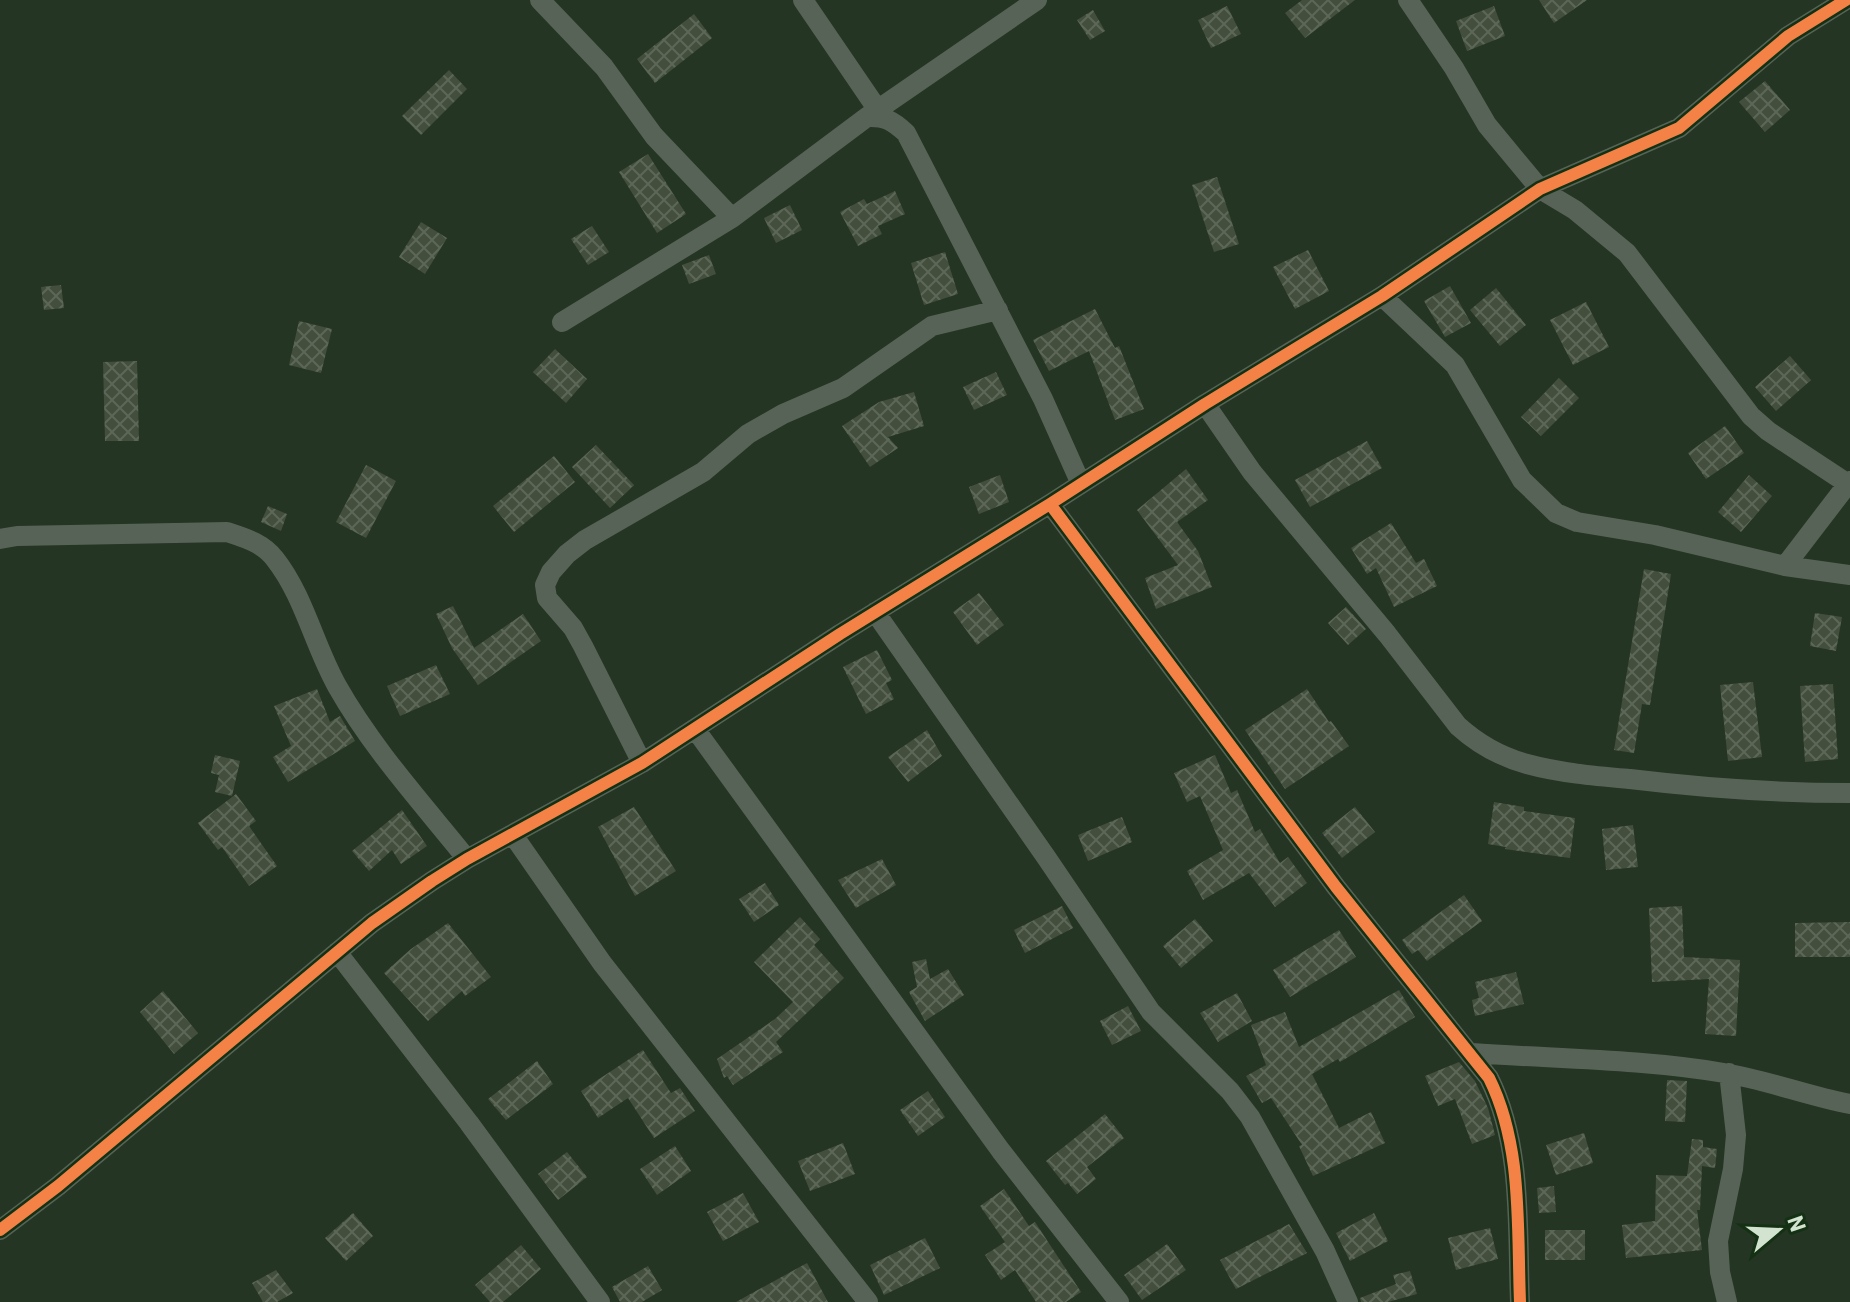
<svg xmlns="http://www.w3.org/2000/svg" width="1850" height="1302" font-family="Barlow,sans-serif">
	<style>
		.building { fill: url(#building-cross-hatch) }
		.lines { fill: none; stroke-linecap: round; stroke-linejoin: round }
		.street { stroke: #576357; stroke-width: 20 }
		.cycleway-casing { stroke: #143113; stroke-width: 17 }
		.cycleway { stroke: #f48246; stroke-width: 12 }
	</style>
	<defs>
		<pattern id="building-cross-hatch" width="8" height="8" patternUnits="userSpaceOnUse" patternTransform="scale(2)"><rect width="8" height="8" fill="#434e3d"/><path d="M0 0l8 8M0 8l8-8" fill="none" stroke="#5d6758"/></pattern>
	</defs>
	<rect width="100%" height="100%" fill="#243524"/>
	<path class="building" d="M1302 0H1355L1305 38 1285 13Z
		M1539 0H1587L1554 23Z
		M1227 6 1241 34 1211 48 1198 20Z
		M1494 6 1505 36 1467 51 1456 21Z
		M1093 10 1105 31 1090 40 1077 20Z
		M694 14 712 38 655 83 637 59Z
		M449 70 467 89 421 135 402 116Z
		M1765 81 1790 110 1765 132 1739 102Z
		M648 154 686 214 657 233 619 172Z
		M1217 177 1239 244 1214 252 1192 185Z
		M895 191 905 214 878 226 882 234 858 246 840 212 864 199 867 204Z
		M790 205 802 230 776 243 764 218Z
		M421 222 447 238 425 274 399 257Z
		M592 226 609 252 588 265 571 239Z
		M1308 250 1329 291 1295 309 1273 267Z
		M945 252 958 294 924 305 911 263Z
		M709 255 716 274 689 284 682 265Z
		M61 285 64 308 44 310 41 287Z
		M1450 286 1471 323 1445 337 1424 301Z
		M1496 288 1526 325 1500 346 1470 310Z
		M1586 302 1609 347 1573 365 1550 320Z
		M1095 309 1115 348 1119 346 1144 409 1115 420 1089 351 1049 371 1033 340Z
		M299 321 332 329 321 373 289 365Z
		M555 349 587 379 566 403 533 372Z
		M1790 356 1811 380 1776 411 1755 387Z
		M137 361 139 441H105L103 362Z
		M996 372 1007 395 974 410 963 387Z
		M1559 378 1579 398 1541 436 1521 417Z
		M914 392 924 426 888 437 898 448 870 467 842 426 879 402Z
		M1725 426 1744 453 1706 479 1688 453Z
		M1367 441 1382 468 1310 507 1295 480Z
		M596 445 634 485 610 508 572 467Z
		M554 456 575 482 514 532 493 506Z
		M366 465 396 481 366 538 336 522Z
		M1186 469 1208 500 1177 522 1198 551 1212 587 1156 609 1145 578 1178 565 1137 510Z
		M1000 475 1009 502 979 514 969 487Z
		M1749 475 1772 496 1741 532 1718 512Z
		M268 506 287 514 281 531 261 522Z
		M1391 523 1416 563 1424 559 1437 586 1394 607 1376 568 1367 574 1351 548Z
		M1644 569 1671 574 1650 705 1642 704 1634 753 1614 750Z
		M979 593 1004 625 977 645 953 612Z
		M453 606 474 648 523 614 541 641 478 685 452 648 436 614Z
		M1346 607 1366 629 1348 645 1328 623Z
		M1815 613 1842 617 1836 651 1810 646Z
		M877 650 892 680 886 683 894 699 866 714 843 667Z
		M436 665 450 694 400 716 387 686Z
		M1753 682 1762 757 1728 761 1720 685Z
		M1833 684 1838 759 1805 762 1800 686Z
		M317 689 330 722 340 716 355 741 288 782 273 757 291 746 274 706Z
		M1307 689 1329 722 1331 721 1349 746 1285 789 1245 730Z
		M927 730 942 756 908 782 888 757Z
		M215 755 240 761 232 796 215 792 219 775 211 773Z
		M1215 755 1231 793 1237 790 1255 832 1260 829 1280 863 1288 857 1307 883 1275 907 1249 873 1203 900 1187 871 1223 850 1200 796 1187 802 1174 773Z
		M236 794 256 821 249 826 277 866 249 886 222 847 218 850 198 823Z
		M1494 802 1524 807V811L1575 818 1570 858 1505 849 1506 847 1488 844Z
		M634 807 676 871 635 896 598 827Z
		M1355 807 1375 832 1342 858 1322 833Z
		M402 810 427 846 401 864 392 850 369 871 352 851Z
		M1122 817 1132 842 1088 861 1078 835Z
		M1633 825 1638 867 1606 870 1602 829Z
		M882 859 896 885 856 908 838 880Z
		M765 883 779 905 754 922 739 899Z
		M1464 895 1482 921 1427 961 1418 950 1412 954 1402 940Z
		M1062 906 1073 928 1025 953 1014 930Z
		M1682 906 1684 957 1740 960 1736 1036 1705 1034 1709 979 1652 982 1649 908Z
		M800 917 820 939 814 945 844 978 776 1042 783 1052 733 1085 727 1076 724 1078 717 1059 775 1019 793 1002 754 962Z
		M1195 919 1213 941 1181 968 1163 946Z
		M1850 922V957H1795V923Z
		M448 923 491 977 465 996 462 991 428 1021 384 973 411 949Z
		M1339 930 1356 957 1290 997 1273 970Z
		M926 959 930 979 948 969 964 995 925 1021 909 992 917 987 912 962Z
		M1516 972 1524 1004 1475 1016 1472 1000 1479 998 1475 982Z
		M1399 990 1415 1017 1340 1062 1338 1059 1312 1074 1339 1128 1371 1112 1385 1143 1313 1176 1299 1146 1302 1145 1271 1098 1262 1103 1246 1076 1266 1065 1251 1025 1285 1012 1299 1047Z
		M163 991 198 1033 174 1054 140 1012Z
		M1237 993 1252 1021 1218 1042 1200 1013Z
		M1128 1006 1141 1031 1112 1045 1100 1021Z
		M643 1050 671 1093 680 1088 695 1111 654 1138 628 1098 598 1118 581 1091Z
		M537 1061 553 1084 506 1120 488 1099Z
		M1459 1062 1475 1081 1488 1108 1495 1135 1472 1144 1455 1099 1438 1106 1425 1076Z
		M1667 1080 1687 1081 1685 1122 1665 1121Z
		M928 1091 945 1117 918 1136 900 1110Z
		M1105 1114 1124 1138 1087 1167 1096 1179 1077 1194 1068 1183 1065 1185 1046 1161Z
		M1584 1133 1593 1163 1556 1175 1546 1145Z
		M1692 1139 1703 1140V1147L1717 1149 1715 1168 1702 1166 1700 1210H1697L1702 1250 1626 1258 1622 1225 1655 1221 1656 1175 1687 1176Z
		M843 1143 855 1174 810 1191 798 1161Z
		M675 1146 691 1171 657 1195 640 1169Z
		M567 1152 587 1177 558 1200 538 1174Z
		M1554 1186 1556 1212 1539 1213 1537 1188Z
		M1004 1189 1029 1226 1035 1222 1081 1292 1066 1302H1036L1015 1270 1001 1280 985 1255 1005 1242 980 1206Z
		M743 1193 759 1222 723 1241 707 1212Z
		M353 1213 373 1236 346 1261 325 1238Z
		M1374 1213 1388 1241 1350 1261 1336 1233Z
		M1289 1224 1307 1253 1236 1289 1220 1260Z
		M1490 1228 1498 1259 1456 1270 1448 1238Z
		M1545 1230H1585V1260H1545Z
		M925 1238 940 1268 884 1295 870 1265Z
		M1167 1244 1186 1270 1142 1300 1124 1275Z
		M521 1245 541 1269 503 1302H490L475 1285Z
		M807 1263 828 1302H736Z
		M648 1266 662 1290 642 1302H620L612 1287Z
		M276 1270 293 1293 277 1302H263L252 1283Z
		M1410 1271 1417 1294 1388 1302H1361L1360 1298 1396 1284 1393 1275Z"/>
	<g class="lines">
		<path class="street" d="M540 0 604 67 654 136 732 218
			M803 0 882 116
			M1408 0 1454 68 1487 125 1540 189 1575 210 1627 253 1751 416 1768 431 1848 484
			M867 117 1037 0
			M1382 296 1455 365 1522 480 1556 513 1577 522 1655 535 1785 566 1850 575
			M562 322 732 218 867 117C885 116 893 121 906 133L1043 399 1081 484
			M1205 404 1252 472 1387 634 1458 726C1478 744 1501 757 1527 764 1560 773 1596 776 1630 779 1704 788 1776 793 1850 793
			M1050 504 1336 887 1489 1078C1523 1146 1517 1228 1520 1302
			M0 539 17 536 227 532C245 538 263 543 275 559 304 596 314 645 337 686 372 748 422 803 467 859
			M1785 566 1850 481
			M875 612 1046 857 1151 1012 1230 1091 1250 1117 1325 1251 1348 1302
			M695 729 1001 1151 1119 1302
			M642 763 583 646 573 628 547 598 545 585 551 572 567 554 585 540 703 472 748 434 783 414 843 388 932 326 998 310
			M513 835 602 963 868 1302
			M337 952 469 1123 600 1302
			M1472 1053C1556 1059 1641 1059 1724 1073 1767 1080 1808 1096 1850 1104
			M0 1230 58 1186 372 923 432 881 467 859 642 763 840 634 1050 504 1205 404 1382 296 1540 189 1679 128 1788 36 1846 0
			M1727 1302 1720 1272 1718 1241 1733 1169 1736 1135 1729 1073"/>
		<g class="cycleway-casing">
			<path id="cycleway" d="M1050 504 1336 887 1489 1078C1523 1146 1517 1228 1520 1302
				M0 1230 58 1186 372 923 432 881 467 859 642 763 840 634 1050 504 1205 404 1382 296 1540 189 1679 128 1788 36 1846 0"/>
		</g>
		<use href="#cycleway" class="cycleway"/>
	</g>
	<g transform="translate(1778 1230) rotate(71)" stroke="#143113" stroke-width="6" paint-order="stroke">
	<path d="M0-6L14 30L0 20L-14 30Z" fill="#d2e3d0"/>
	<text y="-12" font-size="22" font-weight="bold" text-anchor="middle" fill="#d2e3d0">N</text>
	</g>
</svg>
